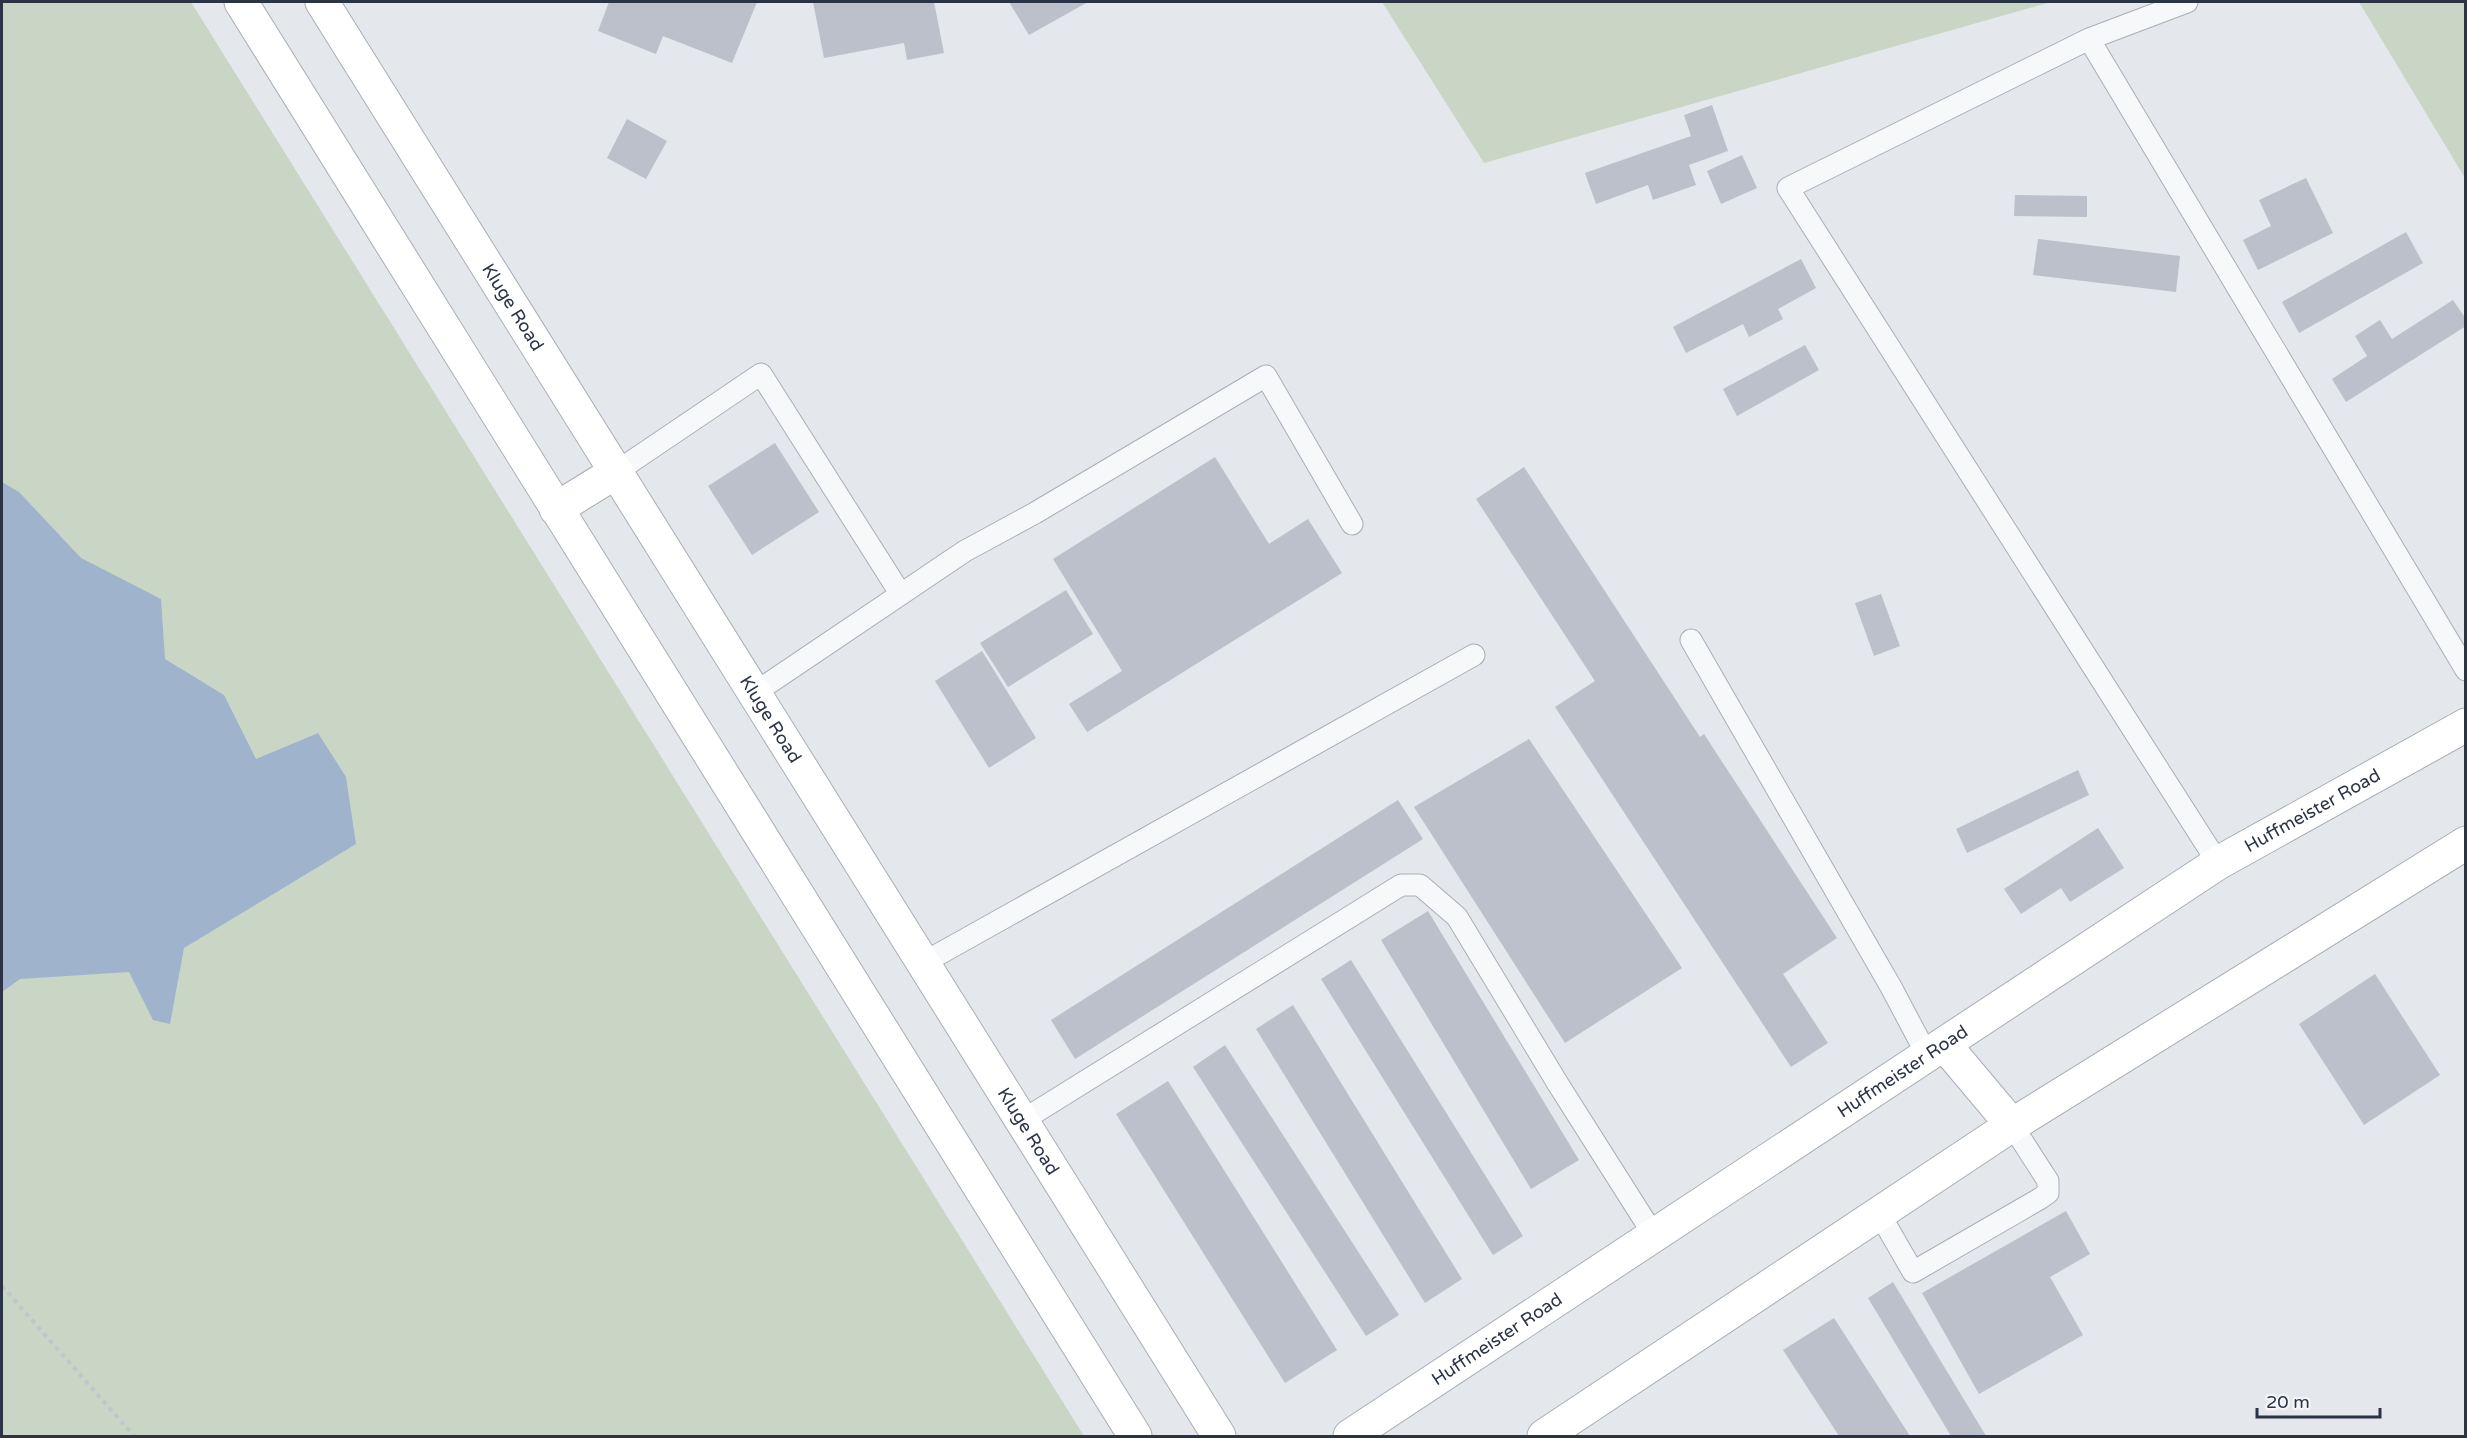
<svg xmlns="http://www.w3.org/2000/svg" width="2467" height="1438" font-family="'Varela Round',sans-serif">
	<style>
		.green { fill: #c9d6c5 }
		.water { fill: #9fb4cc }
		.building { fill: #bbc0ca }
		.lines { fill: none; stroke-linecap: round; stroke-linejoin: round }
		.service-casing { stroke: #a9aeb7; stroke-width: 23 }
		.secondary-casing { stroke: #a9aeb7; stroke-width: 35 }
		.path { stroke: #c2c5cb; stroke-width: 4; stroke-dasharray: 4.5 4.5; stroke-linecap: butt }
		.service { stroke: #f7f8fa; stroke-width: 21 }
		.secondary { stroke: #fff; stroke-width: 33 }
		.labels { text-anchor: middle; stroke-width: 5; stroke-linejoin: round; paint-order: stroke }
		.street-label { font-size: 18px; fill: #2b3445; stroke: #f4f6f9 }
	</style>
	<rect width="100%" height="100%" fill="#e4e7ec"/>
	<path class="green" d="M2 2H191L1084 1436H2Z
		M1382 2H2051L1484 163Z
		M2359 2H2465V178Z"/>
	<path class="water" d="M2 482 19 492 81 558 161 599 165 659 224 695 256 759 318 733 346 777 356 844 184 948 170 1024 153 1020 129 972 20 979 2 992Z"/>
	<path class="building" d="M609 2H757L732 63 663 36 656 54 598 31Z
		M813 2H934L944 53 907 60 904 43 824 58Z
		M1009 2H1088L1029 35Z
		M1712 105 1728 151 1689 165 1696 185 1653 200 1648 185 1596 204 1585 173 1691 136 1684 115Z
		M627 119 667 141 646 179 607 158Z
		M1742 155 1757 188 1721 204 1707 171Z
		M2306 178 2333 233 2258 270 2243 240 2271 226 2259 200Z
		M2015 195 2087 196V217L2014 216Z
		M2406 232 2423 263 2299 333 2282 302Z
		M2038 239 2180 256 2176 292 2033 275Z
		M1801 259 1816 288 1778 309 1783 319 1749 337 1743 324 1686 353 1673 327Z
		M2453 300 2466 319V326L2346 402 2332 379 2367 356 2355 336 2380 320 2392 339Z
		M1805 345 1819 370 1737 416 1723 389Z
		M775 443 819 512 752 555 708 486Z
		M1215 457 1269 544 1308 519 1342 573 1087 732 1069 704 1122 671 1053 559Z
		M1524 467 1700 737 1704 734 1837 938 1783 974 1828 1043 1791 1067 1555 707 1595 681 1476 499Z
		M1066 590 1093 634 1008 687 980 643Z
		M1881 594 1900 646 1874 656 1855 603Z
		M982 651 1036 738 989 768 935 681Z
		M1529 739 1682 968 1565 1043 1414 807Z
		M2078 770 2089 795 1967 853 1956 829Z
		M1398 800 1423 839 1075 1059 1051 1020Z
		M2098 828 2124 868 2070 902 2061 888 2021 914 2004 889Z
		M1428 911 1579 1160 1531 1189 1381 940Z
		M1351 960 1523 1236 1493 1255 1321 979Z
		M2375 974 2440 1075 2364 1125 2299 1024Z
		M1293 1005 1462 1279 1425 1303 1256 1029Z
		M1225 1045 1399 1315 1366 1336 1193 1067Z
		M1168 1081 1337 1350 1285 1383 1116 1114Z
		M2066 1211 2090 1254 2050 1277 2083 1335 1979 1394 1922 1293Z
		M1893 1282 1986 1436H1951L1868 1298Z
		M1834 1318 1910 1436H1839L1783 1350Z"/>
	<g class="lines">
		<g class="service-casing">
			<path id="service" d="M2187 2 2089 39 1788 188 2218 863
				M2089 39 2466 670
				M616 472 761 374 900 593
				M1691 640 1891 987 1927 1055
				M756 692 965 551 1035 513 1266 376 1352 524
				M923 963 1474 655
				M1023 1120 1401 885H1420L1457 917 1558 1084 1655 1237
				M1879 1213 1913 1272 2041 1198 2048 1193V1181L2012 1125"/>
		</g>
		<g class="secondary-casing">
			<g id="secondary">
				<path d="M241 2 1135 1436"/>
				<path id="s1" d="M322 2 1219 1436"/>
				<path d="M556 509 616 472"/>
				<path d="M1944 1044 2012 1125"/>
				<path id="s2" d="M1350 1436 2218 863 2466 725"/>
				<path d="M1544 1436 2012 1125 2466 843"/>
			</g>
		</g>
		<path class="path" d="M2 1286 134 1436"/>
		<use href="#service" class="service"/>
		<use href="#secondary" class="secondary"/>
	</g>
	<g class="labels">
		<g class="street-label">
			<text dy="6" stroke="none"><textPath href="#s1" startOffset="360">Kluge Road</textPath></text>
			<text dy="6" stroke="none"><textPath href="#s1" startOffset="846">Kluge Road</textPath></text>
			<text dy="6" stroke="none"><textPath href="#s2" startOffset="1148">Huffmeister Road</textPath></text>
			<text dy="6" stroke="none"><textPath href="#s2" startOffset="662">Huffmeister Road</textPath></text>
			<text dy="6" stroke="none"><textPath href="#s1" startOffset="1332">Kluge Road</textPath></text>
			<text dy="6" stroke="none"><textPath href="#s2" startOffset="176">Huffmeister Road</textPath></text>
		</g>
	</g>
	<rect width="2467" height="1438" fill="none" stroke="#2b3445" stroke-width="6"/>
	<path d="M2257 1408v9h123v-9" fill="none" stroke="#2b3445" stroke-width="3"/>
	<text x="2266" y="1408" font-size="18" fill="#2b3445" stroke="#f4f6f9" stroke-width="4.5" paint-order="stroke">20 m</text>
</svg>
